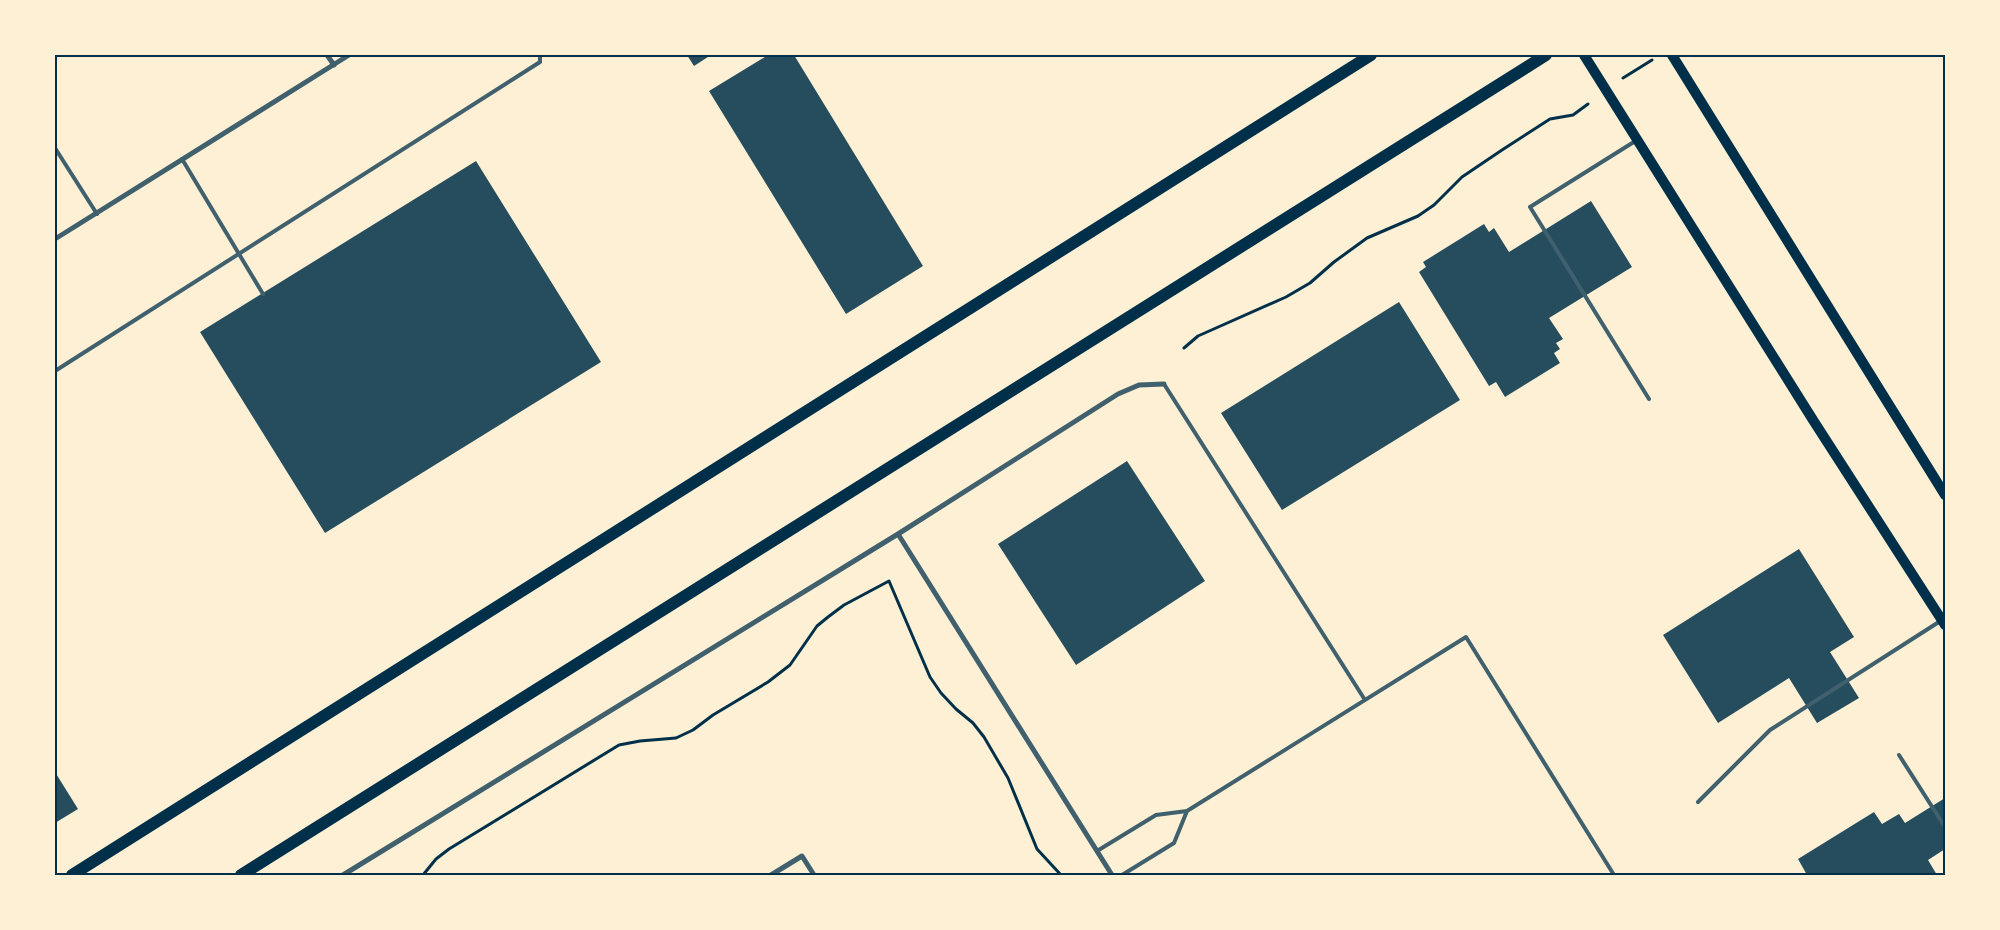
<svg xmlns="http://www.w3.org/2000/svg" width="2000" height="930" font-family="Raleway,sans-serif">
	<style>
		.building { fill: #264d5e }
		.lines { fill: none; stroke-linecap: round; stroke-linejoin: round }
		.path { stroke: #003049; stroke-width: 3 }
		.service { stroke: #3f606c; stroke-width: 4 }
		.minor { stroke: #3f606c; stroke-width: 5 }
		.secondary { stroke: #003049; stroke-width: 10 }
		.primary { stroke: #003049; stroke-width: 12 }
		.neatline { fill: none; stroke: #003049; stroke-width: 2 }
	</style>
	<rect width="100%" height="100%" fill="#fdf0d5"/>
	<path class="building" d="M687 55H711L694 66Z
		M768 55H794L923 266 846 314 709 91Z
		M476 161 601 362 325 533 200 332Z
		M1591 201 1632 267 1549 318 1563 339 1556 343 1560 349 1554 353 1560 363 1505 397 1496 382 1489 386 1419 272 1426 267 1423 262 1484 224 1489 232 1494 228 1509 252Z
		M1399 302 1460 400 1282 510 1221 413Z
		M1127 461 1205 581 1076 665 998 544Z
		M1799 549 1854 637 1830 652 1859 698 1817 723 1789 678 1718 723 1663 635Z
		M55 772 78 809 55 823Z
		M1945 798V849L1928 860 1937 875H1807L1798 859 1874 812 1882 824 1899 814 1905 823Z"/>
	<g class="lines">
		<path class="path" d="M1623 78 1652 60
			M1184 348 1198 336 1286 297 1310 283 1334 262 1367 238 1418 216 1434 205 1462 177 1502 150 1550 119 1573 115 1588 104
			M423 875 436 859 449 849 619 745 640 741 676 738 693 730 713 715 768 682 790 665 817 626 828 617 844 605 889 581 930 677 941 693 956 709 973 723 984 737 1008 778 1037 849 1061 875"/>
		<path class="service" d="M1637 140 1530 207 1649 399
			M55 148 97 214
			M182 159 263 294
			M55 371 540 62V55
			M1164 384 1365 700
			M1899 755 1945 827
			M1698 802 1770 730 1942 620
			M1097 851 1156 815 1187 811 1466 637 1614 875
			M1122 875 1174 843 1187 811"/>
		<path class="minor" d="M327 55 334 65
			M55 239 349 55
			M898 534 1112 875
			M343 875 898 534 1118 394 1139 385 1164 384
			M771 875 802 856 814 875"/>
		<path class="secondary" d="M1584 55 1813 420 1945 625
			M1672 55 1945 495"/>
		<path class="primary" d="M72 875 1371 55
			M241 875 1546 55"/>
	</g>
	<rect width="2000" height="930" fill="none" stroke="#fdf0d5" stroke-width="112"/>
	<rect x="56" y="56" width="1888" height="818" class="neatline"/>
</svg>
